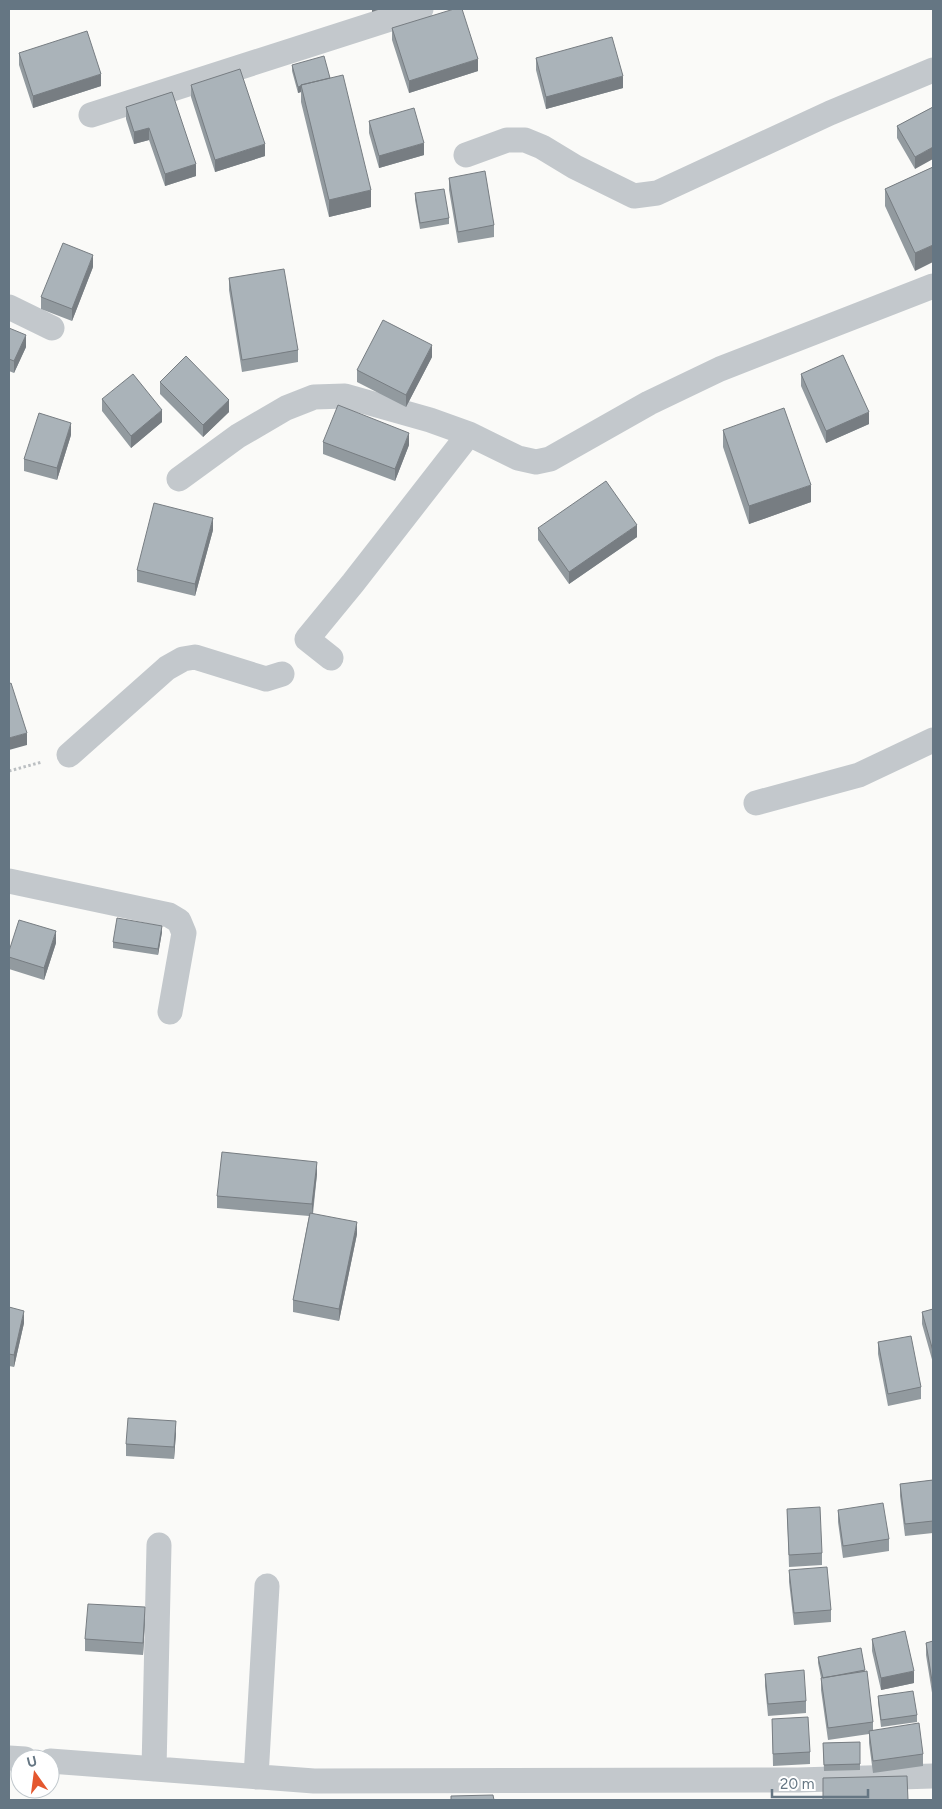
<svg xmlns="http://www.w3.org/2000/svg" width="942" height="1809" font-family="Figtree,sans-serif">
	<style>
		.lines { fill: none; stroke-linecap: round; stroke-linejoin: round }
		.path { stroke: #bbbfc2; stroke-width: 3; stroke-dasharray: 2.5 2.5; stroke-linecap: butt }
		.minor { stroke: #c3c8cc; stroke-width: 25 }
		.wall { fill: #929a9f }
		.shaded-wall { fill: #777d82 }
		.building { fill: #aab3b9; stroke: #777d82 }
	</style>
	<rect width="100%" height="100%" fill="#fafaf8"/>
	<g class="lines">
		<path class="path" d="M9 771 42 762"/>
		<path class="minor" d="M91 115 421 9
			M466 155 507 140H525L542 147 575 167 634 196 657 193 830 113 933 70
			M9 307 52 328
			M179 479 238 436 286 408 314 397 345 396 430 420 469 434 518 458 536 462 550 459 649 403 720 369 933 286
			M331 658 307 639 353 583 469 434
			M69 755 167 668 183 659 195 657 266 679 282 674
			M756 803 859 775 933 740
			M9 881 169 915 179 921 184 933 170 1012
			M9 1758 25 1759
			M50 1761 314 1781 798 1780 933 1776
			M154 1769 159 1545
			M256 1777 267 1586"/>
	</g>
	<path class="wall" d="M392 28 478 71 409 93 392 40Z
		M19 53 101 86 33 108 19 65Z
		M536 58 623 88 546 109 536 70Z
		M292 65 330 78 371 207 329 217 301 102V92L298 93 292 71Z
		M191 85 265 156 215 172 191 97Z
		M172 92 196 176 165 186 149 140 134 144 126 119V107Z
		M933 107 915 169 897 138V126Z
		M369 121 424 155 379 168 369 133Z
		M933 167 915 271 885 206V189Z
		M449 178 494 225V237L458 243 449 190Z
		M415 193 449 218V224L420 229 415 200Z
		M93 267 72 321 41 309V297Z
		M229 278 298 350V362L242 372 229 290Z
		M9 328 26 347 14 373 9 371Z
		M432 357 406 407 357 382V370Z
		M801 374 869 424 826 443 801 386Z
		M160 382 229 412 203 437 160 394Z
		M102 399 162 422 131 448 102 411Z
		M723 430 811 502 749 524 723 447Z
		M71 435 57 480 24 471V459Z
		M323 442 409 445 395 481 323 454Z
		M538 528 637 537 569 584 538 540Z
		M213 530 195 596 137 582V570Z
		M162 932 158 955 113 948V942Z
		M56 943 44 980 9 969V951Z
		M317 1174 313 1214 357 1234 339 1321 293 1312V1300L309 1216 217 1208V1196Z
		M9 1307 24 1323 14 1367 9 1366Z
		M933 1309V1363L922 1324V1312Z
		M878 1342 921 1387V1399L888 1406 878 1354Z
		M176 1433 174 1459 126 1456V1444Z
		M933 1480V1533L905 1536 900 1496V1484Z
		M787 1509 822 1553V1565L789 1567Z
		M838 1510 889 1539V1551L843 1558 838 1522Z
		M789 1570 831 1610V1622L794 1625 789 1582Z
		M145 1619 143 1655 85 1651V1639Z
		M872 1639 914 1683 881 1690 872 1651Z
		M933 1641V1699L926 1655V1643Z
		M861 1648 873 1722V1730L923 1754V1766L873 1773 869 1743V1734L828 1740 821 1690V1678L818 1663V1657Z
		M765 1674 806 1701V1713L768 1716 765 1686Z
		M878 1696 917 1715V1722L881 1727 878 1702Z
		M772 1719 810 1752V1764L773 1766Z
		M860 1742V1770L824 1771 823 1743Z"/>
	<path class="shaded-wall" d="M372 9H381L372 12Z
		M478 59V71L409 93V81Z
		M101 74V86L33 108V96Z
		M623 76V88L546 109V97Z
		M301 86V92L298 93V87Z
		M149 128V140L134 144V132Z
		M424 143V155L379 168V156Z
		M265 144V156L215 172V160Z
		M933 147V159L915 169V157Z
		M196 164V176L165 186V174Z
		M371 190V207L329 217V200Z
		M933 245V262L915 271V253Z
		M93 255V267L72 321V309Z
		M26 335V347L14 373V361Z
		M432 345V357L406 407V395Z
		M229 400V412L203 437V425Z
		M162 410V422L131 448V436Z
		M869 412V424L826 443V431Z
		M71 423V435L57 480V468Z
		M409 433V445L395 481V469Z
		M811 485V502L749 524V506Z
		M213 518V530L195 596V584Z
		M637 525V537L569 584V572Z
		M27 733V745L9 750V738Z
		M162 926V932L158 955V949Z
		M56 931V943L44 980V968Z
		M317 1162V1174L312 1216V1204Z
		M357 1222V1234L339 1321V1309Z
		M24 1311V1323L14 1367V1355Z
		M176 1421V1433L174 1459V1447Z
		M145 1607V1619L143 1655V1643Z
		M914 1671V1683L881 1690V1678Z"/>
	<path class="building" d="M454 9H462L478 59 409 81 392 28Z
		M87 31 101 74 33 96 19 53Z
		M612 37 623 76 546 97 536 58Z
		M324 56 330 78 301 85V86L298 87 292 65Z
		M240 69 265 144 215 160 191 85Z
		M343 75 371 190 329 200 301 85Z
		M172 92 196 164 165 174 149 128 134 132 126 107Z
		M933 107V147L915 157 897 126Z
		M414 108 424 143 379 156 369 121Z
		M933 167V245L915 253 885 189Z
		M485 171 494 225 458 232 449 178Z
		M444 189 449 218 420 223 415 193Z
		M63 243 93 255 72 309 41 297Z
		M284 269 298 350 242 360 229 278Z
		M383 320 432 345 406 395 357 370Z
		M9 328 26 335 14 361 9 359Z
		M843 355 869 412 826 431 801 374Z
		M186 356 229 400 203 425 160 382Z
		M133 374 162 410 131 436 102 399Z
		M338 405 409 433 395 469 323 442Z
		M784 408 811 485 749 506 723 430Z
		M39 413 71 423 57 468 24 459Z
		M606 481 637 525 569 572 538 528Z
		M154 503 213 518 195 584 137 570Z
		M11 683 27 733 9 738V684Z
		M117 918 162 926 158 949 113 942Z
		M19 920 56 931 44 968 9 957V951Z
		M222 1152 317 1162 312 1204 217 1196Z
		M310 1213 357 1222 339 1309 293 1300Z
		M9 1307 24 1311 14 1355 9 1354Z
		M933 1309V1351L922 1312Z
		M911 1336 921 1387 888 1394 878 1342Z
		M128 1418 176 1421 174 1447 126 1444Z
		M933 1480V1521L905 1524 900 1484Z
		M883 1503 889 1539 843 1546 838 1510Z
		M820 1507 822 1553 789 1555 787 1509Z
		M827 1567 831 1610 794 1613 789 1570Z
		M88 1604 145 1607 143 1643 85 1639Z
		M905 1631 914 1671 881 1678 872 1639Z
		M933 1641V1687L926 1643Z
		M861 1648 865 1670 823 1678 818 1657Z
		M804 1670 806 1701 768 1704 765 1674Z
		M867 1671 873 1722 828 1728 821 1678Z
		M913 1691 917 1715 881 1720 878 1696Z
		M808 1717 810 1752 773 1754 772 1719Z
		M919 1723 923 1754 873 1761 869 1731Z
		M860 1742V1764L824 1765 823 1743Z
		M907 1776 908 1800H823V1778Z
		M493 1795 494 1800H451V1796Z"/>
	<rect width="942" height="1809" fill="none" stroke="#657683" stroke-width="20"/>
	<g transform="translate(35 1774) rotate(346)"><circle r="24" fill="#ffffff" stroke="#c1c8cd"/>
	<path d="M0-4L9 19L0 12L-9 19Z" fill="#e4572e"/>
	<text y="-8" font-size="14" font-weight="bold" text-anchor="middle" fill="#657683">U</text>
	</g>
	<path d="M772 1789v8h96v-8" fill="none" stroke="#657683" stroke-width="2.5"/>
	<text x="780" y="1789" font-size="15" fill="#657683" stroke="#ffffff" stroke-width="4" paint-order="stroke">20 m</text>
</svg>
